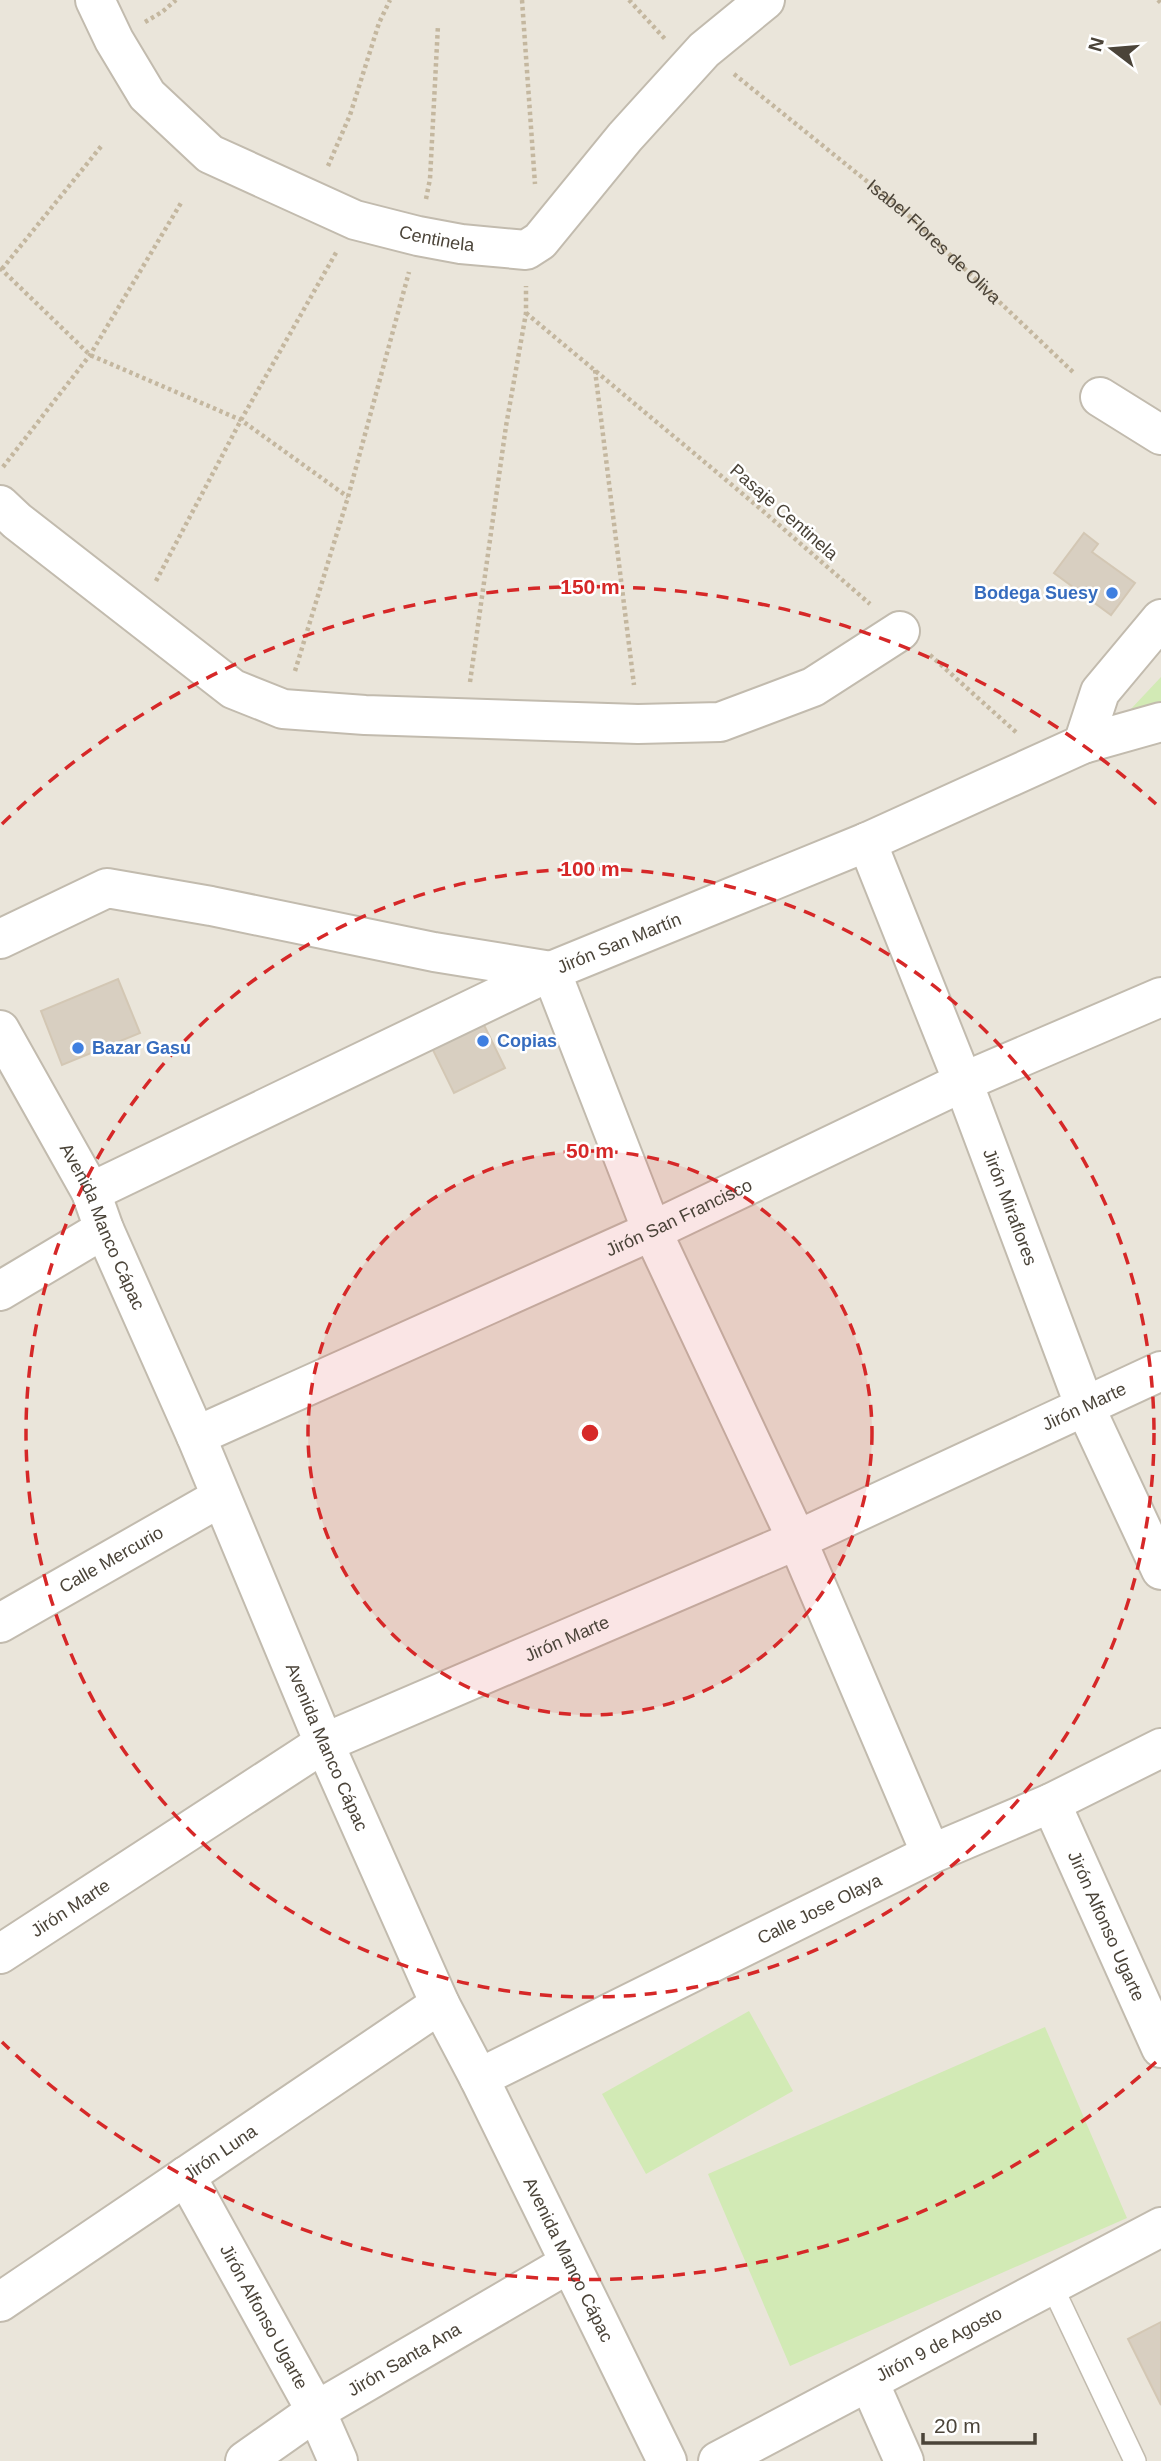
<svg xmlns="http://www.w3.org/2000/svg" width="1161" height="2461" font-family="Arial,sans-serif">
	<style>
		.residential { fill: #eae5da }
		.green { fill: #d2eab5 }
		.building { fill: #d8cfc1; stroke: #d3c7b4; stroke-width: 2 }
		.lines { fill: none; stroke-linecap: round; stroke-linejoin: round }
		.lane-casing { stroke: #c2bbae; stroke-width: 24 }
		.street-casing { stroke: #c2bbae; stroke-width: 42 }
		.path { stroke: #c4b79f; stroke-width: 4.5; stroke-dasharray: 3.5 3.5; stroke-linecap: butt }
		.lane { stroke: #fff; stroke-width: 21 }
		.street { stroke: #fff; stroke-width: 38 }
		.ring { fill: none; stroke: #d62828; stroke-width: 3.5; stroke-dasharray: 12 9 }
		.shop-dot { fill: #3f7fe0; stroke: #fff; stroke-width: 2.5 }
		.labels { text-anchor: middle; stroke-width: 5; stroke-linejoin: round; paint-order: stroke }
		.street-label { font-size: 18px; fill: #4b4439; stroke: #fff }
		.shop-label { font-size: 18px; font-weight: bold; fill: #366cbe; stroke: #fff; text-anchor: start }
		.centre { fill: #d62828; stroke: #fff; stroke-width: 3.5 }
		.ring-label { font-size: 21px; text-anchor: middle; font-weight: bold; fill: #d62828; stroke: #fff; stroke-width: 5; stroke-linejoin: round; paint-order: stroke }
	</style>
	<rect width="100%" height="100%" fill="#f6f3ec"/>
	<path class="residential" d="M0 0H1161V2461H0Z"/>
	<path class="green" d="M1161 677V712L1136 718 1130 710Z
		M749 2011 793 2091 646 2174 602 2094Z
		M1045 2027 1127 2218 790 2366 708 2174Z"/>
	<path class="building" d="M1084 533 1098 544 1092 552 1135 583 1111 615 1054 573Z
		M118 979 140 1033 62 1065 41 1011Z
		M483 1023 505 1068 454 1093 432 1048Z
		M1161 2322V2405L1128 2339Z"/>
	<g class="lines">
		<g class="lane-casing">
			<path id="lane" d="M1051 2284 1135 2461"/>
		</g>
		<g class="street-casing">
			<g id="street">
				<path id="s2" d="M95 0 114 40 147 95 210 154 355 220 418 236 461 244 526 250 540 241 625 137 704 50 765 0"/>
				<path d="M1100 397 1161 435"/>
				<path d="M0 505 17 521 233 689 283 709 365 715 638 724 720 722 813 687 900 631"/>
				<path d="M1083 744 1100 692 1161 619"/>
				<path id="s3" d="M867 842 963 1082 1085 1407 1161 1570"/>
				<path d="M0 939 107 888 211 906 434 952 551 971 652 1231 797 1540 931 1854"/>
				<path id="s4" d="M0 1030 91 1192 104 1229 196 1436 324 1743 440 2004 479 2078 667 2461"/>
				<path id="s5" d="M91 1192 551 971 867 842 1083 744 1161 722"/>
				<path d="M0 1291 104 1229"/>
				<path id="s6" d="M196 1436 652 1231 963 1082 1161 997"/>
				<path id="s7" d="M0 1623 221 1497"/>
				<path id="s8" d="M1051 1803 1161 2048"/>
				<path id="s9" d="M0 1954 324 1743 797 1540 1161 1371"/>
				<path id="s10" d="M479 2078 931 1854 1051 1803 1161 1748"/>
				<path id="s11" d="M186 2176 316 2411 338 2461"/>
				<path id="s12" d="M0 2302 440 2004"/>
				<path d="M869 2382 904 2461"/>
				<path id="s13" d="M245 2461 316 2411 568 2264"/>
				<path id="s14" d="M718 2461 1161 2227"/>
			</g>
		</g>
		<g class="path">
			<path d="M522 0 535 184"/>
			<path d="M629 0 665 39"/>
			<path d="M1158 0 1161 3"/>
			<path d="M145 22 162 12 176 0"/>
			<path id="s1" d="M734 74 905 212 1074 373"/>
			<path d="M328 166 350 115 379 23 390 0"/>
			<path d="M426 199 430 179 438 25"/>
			<path d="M0 268 90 355 241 420 348 497"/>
			<path d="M2 269 103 144"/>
			<path d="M526 313 756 505 870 604"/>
			<path d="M595 370 634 685"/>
			<path d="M3 467 90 355 181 203"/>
			<path d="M156 581 241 420 337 251"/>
			<path d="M930 655 1017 733"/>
			<path d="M295 671 348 497 409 272"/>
			<path d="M470 682 506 426 526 313V286"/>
		</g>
		<use href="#lane" class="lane"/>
		<use href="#street" class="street"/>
	</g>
	<circle cx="590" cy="1433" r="282" fill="#d62828" fill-opacity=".12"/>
	<g class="ring">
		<circle cx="590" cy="1433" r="282"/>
		<circle cx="590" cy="1433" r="564"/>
		<path d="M1156 2062A846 846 0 0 1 2 2042M2 824A846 846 0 0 1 1156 804"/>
	</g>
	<g class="shop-dot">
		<circle cx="1112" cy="593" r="7"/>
		<circle cx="483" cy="1041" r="7"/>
		<circle cx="78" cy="1048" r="7"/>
	</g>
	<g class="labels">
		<g class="street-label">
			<text dy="6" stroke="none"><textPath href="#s2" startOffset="438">Centinela</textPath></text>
			<text dy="6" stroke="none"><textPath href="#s1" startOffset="261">Isabel Flores de Oliva</textPath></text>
			<text transform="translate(784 512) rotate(41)" y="6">Pasaje Centinela</text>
			<text dy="6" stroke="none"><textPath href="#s5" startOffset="584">Jirón San Martín</textPath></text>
			<text dy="6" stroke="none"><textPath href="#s3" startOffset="392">Jirón Miraflores</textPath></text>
			<text dy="6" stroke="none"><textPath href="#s6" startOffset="530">Jirón San Francisco</textPath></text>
			<text dy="6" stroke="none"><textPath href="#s4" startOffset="222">Avenida Manco Cápac</textPath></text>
			<text dy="6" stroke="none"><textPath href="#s9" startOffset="1218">Jirón Marte</textPath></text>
			<text dy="6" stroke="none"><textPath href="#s7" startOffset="128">Calle Mercurio</textPath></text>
			<text dy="6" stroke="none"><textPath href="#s9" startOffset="651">Jirón Marte</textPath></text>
			<text dy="6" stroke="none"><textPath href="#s4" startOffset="789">Avenida Manco Cápac</textPath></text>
			<text dy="6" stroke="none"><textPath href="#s9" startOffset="84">Jirón Marte</textPath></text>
			<text dy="6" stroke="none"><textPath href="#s10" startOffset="380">Calle Jose Olaya</textPath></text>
			<text dy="6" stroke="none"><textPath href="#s8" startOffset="135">Jirón Alfonso Ugarte</textPath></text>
			<text dy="6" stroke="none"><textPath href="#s12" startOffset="266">Jirón Luna</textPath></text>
			<text dy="6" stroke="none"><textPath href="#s4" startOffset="1356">Avenida Manco Cápac</textPath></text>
			<text dy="6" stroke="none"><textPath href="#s11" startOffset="161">Jirón Alfonso Ugarte</textPath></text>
			<text dy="6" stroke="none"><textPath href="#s14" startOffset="250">Jirón 9 de Agosto</textPath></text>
			<text dy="6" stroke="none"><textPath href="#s13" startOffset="189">Jirón Santa Ana</textPath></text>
		</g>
		<g class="shop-label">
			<text x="1098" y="599" text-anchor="end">Bodega Suesy</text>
			<text x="497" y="1047">Copias</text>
			<text x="92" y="1054">Bazar Gasu</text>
		</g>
	</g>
	<circle cx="590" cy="1433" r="10" class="centre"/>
	<g class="ring-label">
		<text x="590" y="594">150 m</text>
		<text x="590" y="876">100 m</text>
		<text x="590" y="1158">50 m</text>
	</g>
	<g transform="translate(1112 49) rotate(286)" stroke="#ffffff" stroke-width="5" paint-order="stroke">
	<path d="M0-5L12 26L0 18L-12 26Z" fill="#4b4439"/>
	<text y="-10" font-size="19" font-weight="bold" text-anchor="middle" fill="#4b4439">N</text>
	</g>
	<path d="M923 2433v10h112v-10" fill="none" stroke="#4b4439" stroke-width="3.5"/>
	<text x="934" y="2433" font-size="21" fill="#4b4439" stroke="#ffffff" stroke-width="5" paint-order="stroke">20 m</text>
</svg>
